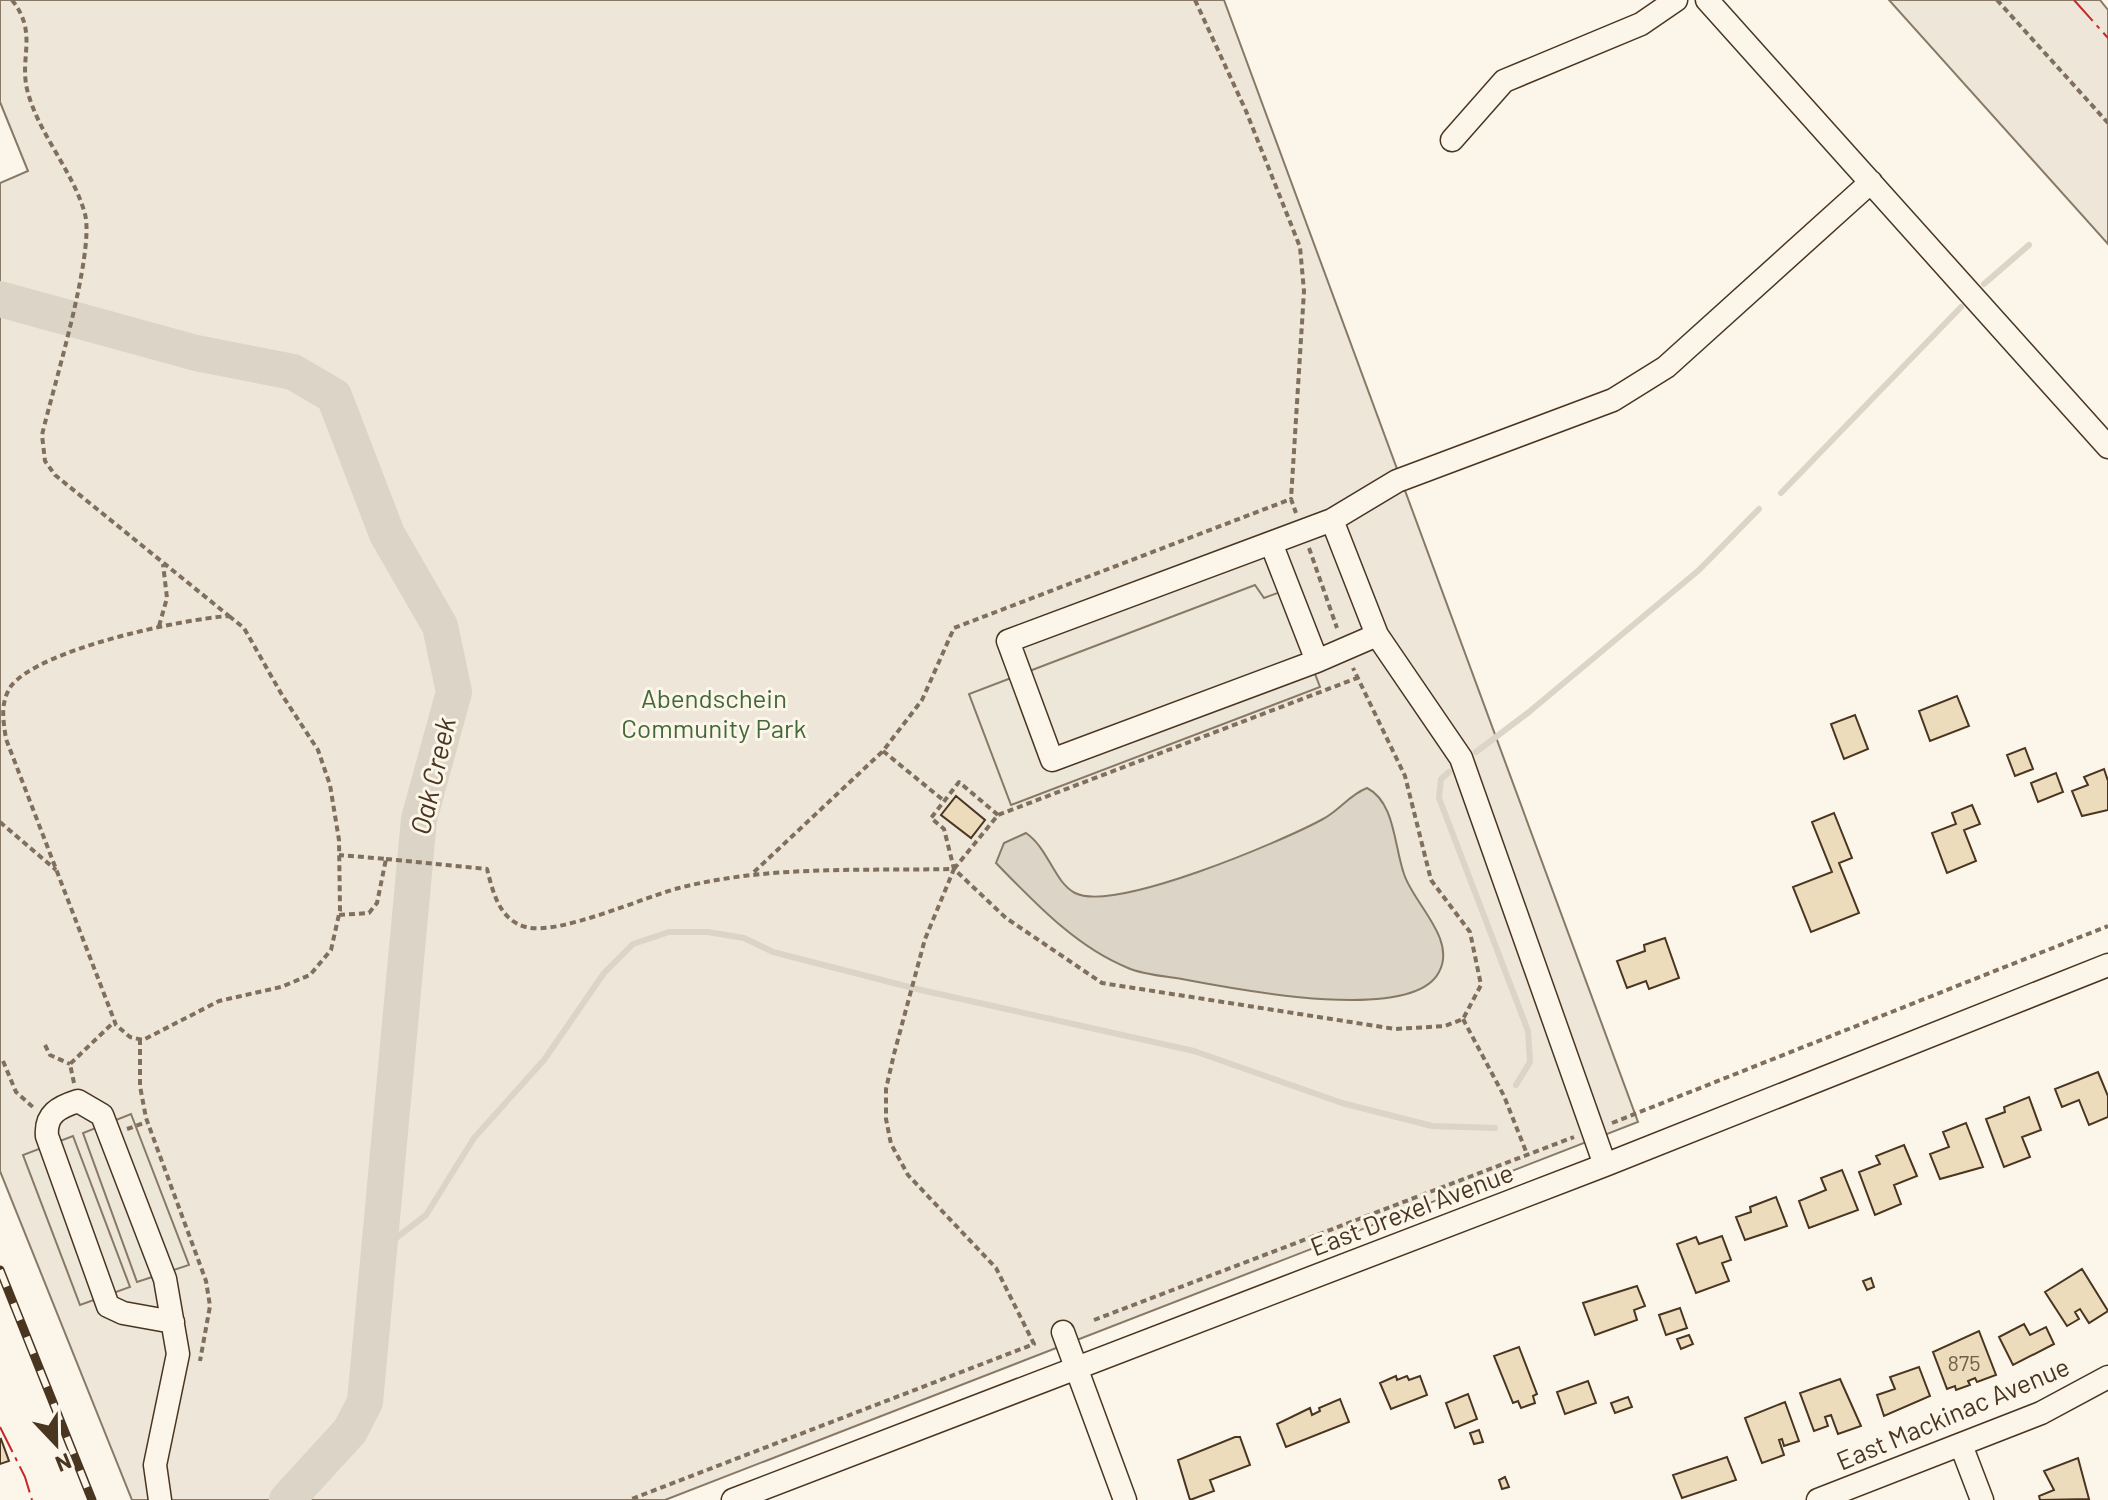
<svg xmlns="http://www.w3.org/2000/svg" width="2108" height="1500" font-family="Barlow,sans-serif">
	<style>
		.green { fill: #ede6d9; stroke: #887966; stroke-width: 2 }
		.parking { fill: #ede7d9; stroke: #887966; stroke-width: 2 }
		.water { fill: #dcd4c6; stroke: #887966; stroke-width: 2 }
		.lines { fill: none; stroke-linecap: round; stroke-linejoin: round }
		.stream { stroke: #dcd4c6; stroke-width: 6 }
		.river { stroke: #dcd4c6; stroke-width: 36 }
		.building { fill: #ecdcbc; stroke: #4a3520; stroke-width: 2 }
		.minor-casing { stroke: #4a3520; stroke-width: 25 }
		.path { stroke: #7f6f5c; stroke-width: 4; stroke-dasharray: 6 4; stroke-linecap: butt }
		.minor { stroke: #fbf6e9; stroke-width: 22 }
		.rail-casing { stroke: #4a3520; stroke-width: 9 }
		.rail { stroke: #fbf6e9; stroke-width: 6; stroke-dasharray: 18; stroke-linecap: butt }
		.power { stroke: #c62828; stroke-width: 2; stroke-dasharray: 28 6 4 6; stroke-linecap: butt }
		.labels { text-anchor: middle; stroke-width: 6; stroke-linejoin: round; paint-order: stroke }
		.number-label { font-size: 22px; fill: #725f47 }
		.park-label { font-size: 26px; fill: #436837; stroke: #fbf6e9 }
		.street-label { font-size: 26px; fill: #4a3520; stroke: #fbf6e9 }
		.water-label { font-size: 28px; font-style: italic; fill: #4a3520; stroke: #fbf6e9 }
	</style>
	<rect width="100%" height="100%" fill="#fbf6e9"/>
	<path class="green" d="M0 0H1224L1638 1122 665 1500H132L0 1171V183L28 171 0 102Z
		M1889 0H2100L2108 10V244Z"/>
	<path class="parking" d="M1255 585 1264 598 1283 591 1320 687 1011 805 969 694Z
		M131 1114 189 1265 137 1282 83 1133Z
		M73 1136 130 1287 80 1305 23 1155Z"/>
	<path class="water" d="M1367 788C1395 802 1394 846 1404 874 1413 903 1457 939 1439 972 1412 1025 1230 988 1182 979 1165 976 1144 975 1128 968 1076 947 1035 903 996 863L1004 843 1026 833C1049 849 1054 882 1075 893 1114 913 1283 841 1323 819 1340 810 1349 795 1367 788Z"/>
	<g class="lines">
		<path class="stream" d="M1984 284 2029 245
			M1781 493 1961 307
			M1476 752 1529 712 1699 570 1759 509
			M1449 772 1441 779 1439 798 1528 1031 1530 1062 1516 1085
			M379 1251 426 1215 474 1138 544 1060 604 973 633 944 669 932H708L744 938 773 952 921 990 1194 1051 1342 1103 1432 1126 1495 1128"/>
		<path class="river" d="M0 299 196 353 293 372 334 396 387 534 440 626 454 692 419 819 365 1402 350 1431 287 1500"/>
	</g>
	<path class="building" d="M1957 696 1969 726 1930 741 1919 711Z
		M1855 715 1868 749 1844 759 1831 724Z
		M2025 748 2033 769 2015 776 2007 755Z
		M2104 769 2108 781V810L2082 816 2072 791 2088 785 2084 777Z
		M2056 773 2063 792 2038 802 2031 783Z
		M956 796 985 820 971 838 941 815Z
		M1972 805 1980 824 1964 830 1976 861 1947 873 1932 833 1956 824 1952 813Z
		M1834 813 1852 858 1839 863 1859 913 1811 932 1793 887 1832 872 1812 822Z
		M1665 938 1679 978 1649 989 1646 981 1627 988 1617 961 1645 951 1644 945Z
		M2098 1072 2108 1096V1117L2089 1125 2079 1100 2062 1107 2055 1089Z
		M2029 1097 2041 1130 2022 1137 2030 1157 2004 1167 1986 1119 2005 1112 2004 1107Z
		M1966 1123 1983 1167 1940 1179 1930 1154 1949 1147 1943 1132Z
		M1904 1145 1917 1176 1894 1185 1901 1204 1875 1215 1859 1172 1880 1164 1876 1156Z
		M1842 1170 1858 1210 1809 1228 1799 1201 1826 1190 1821 1178Z
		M1776 1197 1787 1226 1745 1240 1736 1217 1751 1212 1750 1207Z
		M1722 1236 1731 1260 1722 1263 1729 1281 1696 1293 1677 1244 1696 1237 1699 1244Z
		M2082 1269 2108 1311 2089 1323 2080 1309 2075 1312 2079 1319 2067 1326 2045 1292Z
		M1871 1278 1874 1287 1867 1290 1863 1281Z
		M1637 1286 1645 1306 1634 1310 1637 1320 1595 1335 1583 1303Z
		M1680 1308 1687 1328 1666 1335 1659 1315Z
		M2024 1324 2030 1335 2046 1327 2054 1344 2013 1365 1999 1337Z
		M1979 1331 1996 1375 1977 1382 1975 1378 1968 1381 1970 1385 1956 1390 1955 1386 1947 1389 1933 1352Z
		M1689 1335 1693 1344 1681 1349 1677 1339Z
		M1519 1347 1537 1394 1533 1396 1535 1403 1521 1408 1518 1401 1513 1403 1494 1356Z
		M1919 1367 1930 1396 1884 1416 1877 1395 1895 1389 1890 1377Z
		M1396 1376 1397 1380 1407 1376 1409 1380 1420 1376 1427 1395 1391 1409 1380 1383Z
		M1840 1379 1861 1426 1838 1434 1831 1415 1825 1417 1828 1426 1814 1431 1800 1393Z
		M1588 1381 1596 1403 1565 1414 1557 1392Z
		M1468 1394 1477 1419 1455 1428 1446 1403Z
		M1628 1397 1632 1407 1615 1413 1611 1403Z
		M1340 1399 1349 1422 1286 1447 1277 1424 1310 1408 1312 1415 1320 1411 1319 1408Z
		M1785 1402 1799 1441 1784 1446 1782 1439 1779 1440 1784 1455 1762 1463 1745 1418Z
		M1479 1430 1483 1442 1474 1444 1470 1433Z
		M1235 1437H1240L1250 1465 1210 1480 1214 1491 1190 1500 1178 1460Z
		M1 1439 9 1461 0 1464V1440Z
		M1727 1457 1736 1480 1682 1498 1673 1475Z
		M2078 1458 2089 1499 2040 1500 2039 1496 2054 1490 2044 1471Z
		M1505 1477 1509 1487 1502 1489 1499 1480Z"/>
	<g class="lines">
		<g class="minor-casing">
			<path id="minor" d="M1707 0 2108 447
				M1452 140 1504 81 1641 24 1676 0
				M1332 520 1377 635 1461 758 1605 1165
				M1271 543 1317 661 1052 760 1008 641 1332 520 1397 481 1613 400 1666 367 1871 182
				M1317 661 1377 635
				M1063 1332 1125 1500
				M1961 1445 1982 1500
				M160 1500 155 1465 178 1354 165 1279 102 1115 78 1101C59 1107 45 1114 47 1136L108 1306 123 1313 173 1322
				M733 1500 1605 1165 2108 965
				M1818 1500 2041 1413 2108 1377"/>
		</g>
		<path class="path" d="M12 0C39 34 18 58 28 93 40 136 73 171 85 214 95 253 53 388 42 435L45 461 55 475 229 616
			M1195 0 1246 111 1300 247 1304 291 1291 499
			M1997 0 2108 123
			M1309 548 1337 628
			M229 616 244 628 282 695 318 750 330 785 339 840 340 910 331 950 310 975 281 987 219 1001 143 1040 130 1037 116 1025 6 739C3 719 0 703 11 686 40 649 182 619 229 616Z
			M159 626 167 598 163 564
			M883 751 943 800
			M998 815 959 782 931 818 944 829 954 869 1006 918 1102 983 1395 1029 1445 1026 1463 1019 1481 985 1470 932 1431 880 1405 776 1353 668
			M0 822 56 870
			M386 859 487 869C493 892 499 920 526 927 558 936 644 897 679 888 769 865 863 871 954 869L925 939 894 1054 886 1089V1119L891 1144 908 1175 996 1268 1034 1344 629 1500
			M954 869 998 815 1357 678
			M754 872 883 751 922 700 954 628 1291 499 1296 513
			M339 915 369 913 377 903 386 859 339 855
			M1463 1019 1504 1096 1527 1154
			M140 1039V1086L146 1118 206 1281 210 1306 200 1361
			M45 1045 50 1055 70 1064
			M3 1061 16 1092 34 1108
			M74 1083 70 1064 115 1021
			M1612 1123 2108 926
			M127 1129 147 1122
			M1094 1320 1574 1137"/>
		<use href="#minor" class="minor"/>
		<g class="rail-casing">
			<path id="rail" d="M0 1270 92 1500"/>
		</g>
		<use href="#rail" class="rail"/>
		<path class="power" d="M2074 0 2108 38
			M0 1427 25 1477 32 1500"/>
	</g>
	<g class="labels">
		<g class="number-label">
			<text x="1964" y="1371">875</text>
		</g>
		<g class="park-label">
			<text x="714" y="708">Abendschein<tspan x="714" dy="30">Community Park</tspan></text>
		</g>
		<g class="street-label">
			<text transform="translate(1412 1210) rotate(-21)" y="9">East Drexel Avenue</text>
			<text transform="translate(1953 1414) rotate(-23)" y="9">East Mackinac Avenue</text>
		</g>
		<g class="water-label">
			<text transform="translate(433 776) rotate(-77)" y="10">Oak Creek</text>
		</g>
	</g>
	<g transform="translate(56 1444) rotate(158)" stroke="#fbf6e9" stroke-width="6" paint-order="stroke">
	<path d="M0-6L14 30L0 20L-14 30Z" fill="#4a3520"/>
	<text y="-12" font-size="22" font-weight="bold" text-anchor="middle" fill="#4a3520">N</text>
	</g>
</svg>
